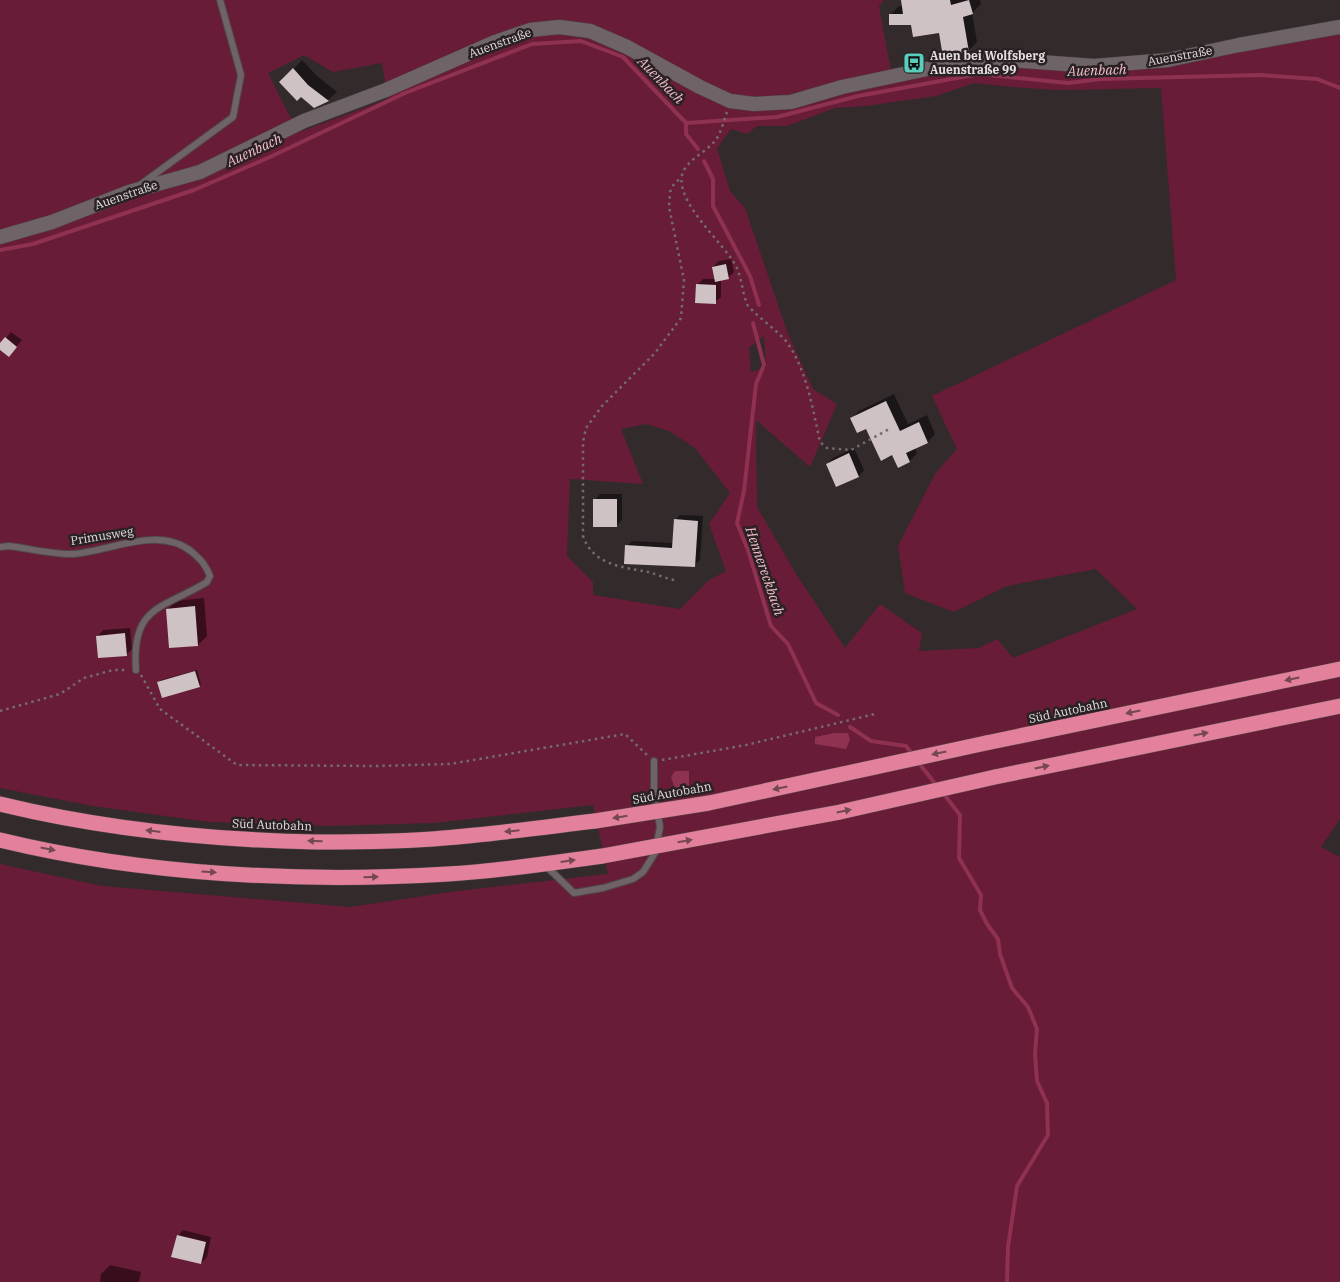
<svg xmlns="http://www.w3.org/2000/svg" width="1340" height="1282" font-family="'IBM Plex Serif',serif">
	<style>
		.green { fill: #691c37; fill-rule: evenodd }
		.water { fill: #8f3151 }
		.pier { fill: #332a2c }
		.shadow { fill: #0007 }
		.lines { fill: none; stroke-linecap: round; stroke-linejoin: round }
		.stream { stroke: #8f3151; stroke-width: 4 }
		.building { fill: #cec2c4 }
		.service-casing { stroke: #4f484a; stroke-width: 8 }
		.tertiary-casing { stroke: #4f484a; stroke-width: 15 }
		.motorway-casing { stroke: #4f484a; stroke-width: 16 }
		.path { stroke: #736b6d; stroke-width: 2.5; stroke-dasharray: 2.5 4; stroke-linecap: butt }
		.service { stroke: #6e6366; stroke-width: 6 }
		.tertiary { stroke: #6e6366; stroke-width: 14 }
		.motorway { stroke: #e3809b; stroke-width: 15 }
		.motorway-bridge-casing { stroke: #4f484a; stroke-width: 16; stroke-linecap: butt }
		.motorway-bridge { stroke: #e3809b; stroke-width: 15 }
		.oneway { fill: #734753 }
		.labels { text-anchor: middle; stroke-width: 5; stroke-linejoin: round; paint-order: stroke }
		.street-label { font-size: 12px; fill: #e4dedf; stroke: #292123 }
		.poi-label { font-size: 12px; font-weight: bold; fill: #e4dedf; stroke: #292123; text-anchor: start }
		.water-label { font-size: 14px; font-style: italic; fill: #f5bfcb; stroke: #292123 }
	</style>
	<rect width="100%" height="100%" fill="#332a2c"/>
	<path class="green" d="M0 0H884L879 6 893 82 968 69 1013 65 1077 71 1149 69 1190 61 1340 20V819L1321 847 1340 857V1282H0V864L102 886 350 907 457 891 608 874 593 805 434 823 328 826 209 822 93 806 0 788ZM304 55 333 72 382 63 388 99 302 131 289 115 268 73ZM974 83 1011 87 1058 90 1161 88 1176 280 932 396 957 449 935 474 898 546 905 593 954 612 1007 586 1096 569 1137 609 1013 658 997 639 979 648 919 651 922 633 880 604 845 648 798 577 757 507 756 420 810 467 837 404 813 389 788 334 745 208 730 191 717 148 731 129 747 134 757 126H787L835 108 866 106 936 96ZM764 336 766 368 751 372 749 348ZM646 424 669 431 695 448 730 493 709 524 726 571 708 581 680 609 593 595V582L567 556 570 479 643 484 621 429Z"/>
	<path class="water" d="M834 733H848L850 740 846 749 815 744V737Z
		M675 771H689V794L677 795 671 777Z"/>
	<path class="pier" d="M691 790 690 796 677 798 675 796 674 793Z"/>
	<path class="shadow" d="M902 0H980L981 4 972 13 977 42 968 51 940 31 912 23 890 15 899 6H903Z
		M302 60 317 76 337 92 328 100 314 107 281 82Z
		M731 259 734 272 728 278 721 280V297L715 302 697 285 703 279H716L713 267 719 261Z
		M11 332 22 340 9 355 0 348V345Z
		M894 394 908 424 927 415 935 434 928 442 915 448 917 453 910 461 899 466 893 454 866 427 851 419 859 411Z
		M854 448 864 470 859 476 837 486 827 464 833 458Z
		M600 494H622V520L616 526 595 500Z
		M680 515 703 516 700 560 694 565 627 546 632 541 673 543 675 520Z
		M204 598 207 636 198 645 167 610 176 601Z
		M130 628 132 649 126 655 98 636 103 630Z
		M197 670 201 684 199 686 159 683 161 680Z
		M183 1230 211 1237 207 1257 201 1263 178 1236Z
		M110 1265 141 1272 139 1282H100L101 1274Z"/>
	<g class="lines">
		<path class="stream" d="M686 123V134L698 149
			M704 161 713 179V206L750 276 759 305
			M0 250 33 244 194 190 270 157 405 93 532 44 581 41 623 57 686 123 777 117 858 96 979 74 1068 83 1101 79 1260 75 1317 79 1340 88
			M753 323 764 365 756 384 744 491 737 523 748 550 771 626 788 644 816 703 838 715
			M850 727 871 741 906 746 912 754
			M918 762 937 786
			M943 793 960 815 959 858 981 895 980 910 987 924 998 939 1000 954 1012 988 1028 1007 1037 1029 1035 1054 1037 1081 1047 1103 1048 1135 1017 1186 1008 1247 1007 1282"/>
	</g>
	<path class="building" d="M901 0H950L951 5 969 0 973 14 963 17 969 52 943 57 939 33 913 37 911 25H889V14H903Z
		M293 68 308 85 329 101 314 108 301 97 297 101 279 82Z
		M726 264 729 279 715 282 712 267Z
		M696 284 716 285V304L695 303Z
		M5 337 17 347 9 357 0 350V343Z
		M886 401 900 431 919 422 928 443 906 453 910 462 898 468 892 455 881 461 866 429 857 433 850 418Z
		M849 453 859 477 836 487 826 464Z
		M593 499H617V527H593Z
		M674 519 698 521 695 567 624 564 625 545 672 548Z
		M195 606 198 646 169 648 166 609Z
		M125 633 127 656 98 658 96 636Z
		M195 671 200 687 162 698 157 682Z
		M177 1235 206 1242 201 1264 171 1257Z"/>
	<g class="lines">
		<g class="service-casing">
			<path id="service" d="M140 185 233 117 241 75 220 0
				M0 547 9 546C26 548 57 555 73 554 111 551 158 525 192 552 201 560 206 565 210 576L207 582C163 609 131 605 136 670
				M545 865 574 893 603 888 633 879 643 872 655 853 660 827 654 791V761"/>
		</g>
		<g class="tertiary-casing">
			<path id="tertiary" d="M0 237 52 222 129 192 200 172 304 121 386 90 495 42 530 30 559 27 590 31 627 47 700 87 730 101 754 104 791 102 842 87 960 62 1011 60 1094 66 1168 60 1239 45 1340 27"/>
		</g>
		<g class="motorway-casing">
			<path id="motorway" d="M986 743 1340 669
				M995 777 1340 706
				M0 804C103 829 209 840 316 842 358 842 402 842 444 838 495 834 545 827 595 821
				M0 840C144 875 301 883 448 874 500 871 551 863 602 856"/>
		</g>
		<path class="path" d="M727 112C723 122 721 135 713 143 704 153 689 159 683 172 672 200 724 243 736 266 742 278 742 293 748 306 759 318 774 328 785 340 806 366 813 410 820 442L827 448 851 450 891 428
			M674 580C665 578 656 574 648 572 622 567 593 565 583 536V442L586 428 602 406 655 353 681 318 684 280 669 207 670 192 674 184 682 177
			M141 675 160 709 237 765 375 766 450 764 625 734 648 756
			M0 711 60 694 84 678 113 670H128
			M662 760 746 745 875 714"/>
		<use href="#service" class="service"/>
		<use href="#tertiary" class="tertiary"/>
		<use href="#motorway" class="motorway"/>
		<g class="motorway-bridge-casing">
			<path id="motorway-bridge" d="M595 821 709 803 986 743
				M602 856 840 812 995 777"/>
		</g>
		<use href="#motorway-bridge" class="motorway-bridge"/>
	</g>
	<defs><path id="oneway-solid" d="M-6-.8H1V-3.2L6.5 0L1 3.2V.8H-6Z" transform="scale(1.25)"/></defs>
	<g class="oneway">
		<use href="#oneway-solid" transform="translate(1292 679) rotate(168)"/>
		<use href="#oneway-solid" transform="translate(1133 712) rotate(168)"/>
		<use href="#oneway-solid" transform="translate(1201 734) rotate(-12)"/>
		<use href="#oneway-solid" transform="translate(939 753) rotate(168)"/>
		<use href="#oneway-solid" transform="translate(1042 767) rotate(-12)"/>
		<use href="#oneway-solid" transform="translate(780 788) rotate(168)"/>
		<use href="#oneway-solid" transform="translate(844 811) rotate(-12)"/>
		<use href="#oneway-solid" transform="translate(620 817) rotate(171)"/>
		<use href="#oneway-solid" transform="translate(153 831) rotate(-173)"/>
		<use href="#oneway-solid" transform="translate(512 831) rotate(174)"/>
		<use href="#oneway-solid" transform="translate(315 841) rotate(-179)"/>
		<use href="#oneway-solid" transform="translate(685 841) rotate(-10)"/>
		<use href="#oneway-solid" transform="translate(48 849) rotate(11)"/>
		<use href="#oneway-solid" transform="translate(568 861) rotate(-8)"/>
		<use href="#oneway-solid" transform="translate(209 872) rotate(4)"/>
		<use href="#oneway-solid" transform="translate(371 877) rotate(-2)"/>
	</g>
	<defs>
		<g id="bus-square" transform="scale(1.125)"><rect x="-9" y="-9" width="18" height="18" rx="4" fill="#59cebe" stroke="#292123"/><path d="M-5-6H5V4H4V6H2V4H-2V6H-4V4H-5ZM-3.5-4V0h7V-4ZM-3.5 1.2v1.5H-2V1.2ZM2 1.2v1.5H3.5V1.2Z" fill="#111"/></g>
	</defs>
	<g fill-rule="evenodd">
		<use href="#bus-square" x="914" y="63"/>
	</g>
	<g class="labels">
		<g class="street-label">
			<text transform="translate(500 43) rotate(-20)" y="4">Auenstraße</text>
			<text transform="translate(1180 56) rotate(-10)" y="4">Auenstraße</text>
			<text transform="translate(126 195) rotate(-19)" y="4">Auenstraße</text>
			<text transform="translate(102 536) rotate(-9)" y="4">Primusweg</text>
			<text transform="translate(1068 711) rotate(-12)" y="4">Süd Autobahn</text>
			<text transform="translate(672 793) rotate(-10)" y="4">Süd Autobahn</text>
			<text transform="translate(272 825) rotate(2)" y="4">Süd Autobahn</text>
		</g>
		<g class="poi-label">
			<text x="930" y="60">Auen bei Wolfsberg<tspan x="930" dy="14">Auenstraße 99</tspan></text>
		</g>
		<g class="water-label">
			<text transform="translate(1097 70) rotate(-2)" y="5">Auenbach</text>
			<text transform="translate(661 80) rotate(46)" y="5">Auenbach</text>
			<text transform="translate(254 150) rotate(-25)" y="5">Auenbach</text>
			<text transform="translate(765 571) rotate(71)" y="5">Hennereckbach</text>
		</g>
	</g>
</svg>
